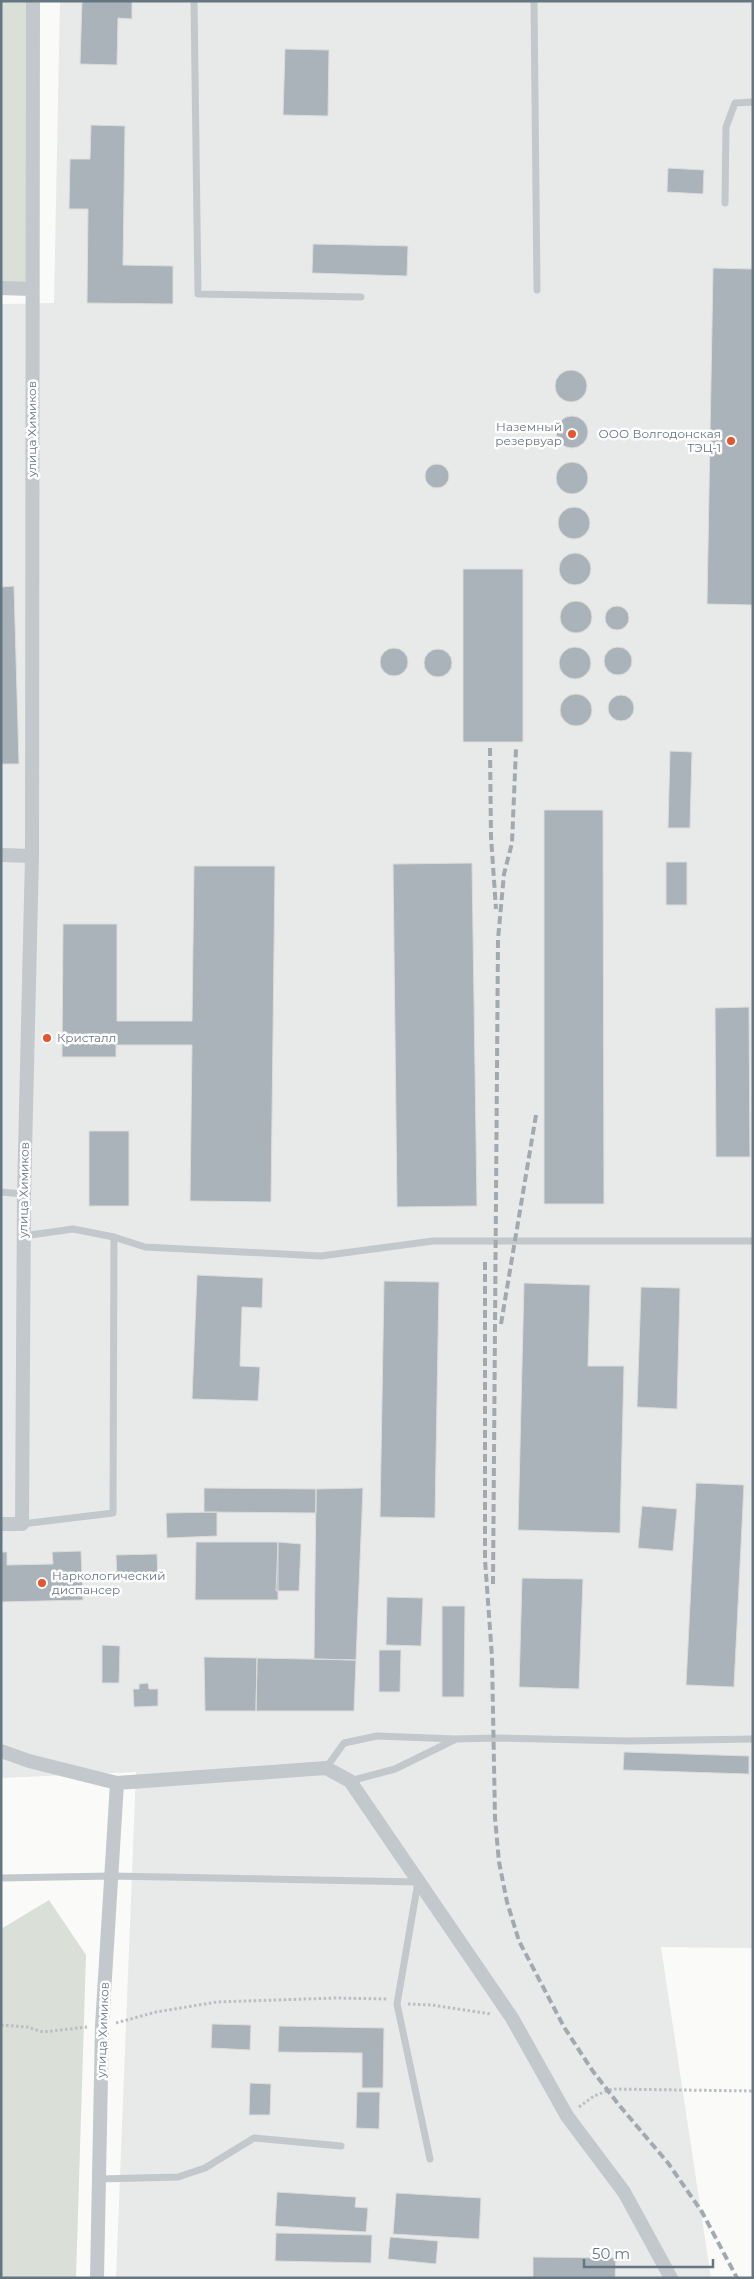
<svg xmlns="http://www.w3.org/2000/svg" width="754" height="2279" font-family="Montserrat,sans-serif">
	<style>
		.built { fill: #e8e9e9 }
		.green { fill: #dadfd7 }
		.building { fill: #aab3b9; stroke: #dcdcda }
		.lines { fill: none; stroke-linecap: round; stroke-linejoin: round }
		.path { stroke: #bbbfc2; stroke-width: 3; stroke-dasharray: 2.5 2.5; stroke-linecap: butt }
		.service { stroke: #c3c8cc; stroke-width: 7 }
		.minor { stroke: #c3c8cc; stroke-width: 14 }
		.rail { stroke: #a2aab0; stroke-width: 4; stroke-dasharray: 8 4; stroke-linecap: butt }
		.poi-dot { fill: #e4572e; stroke: #fff; stroke-width: 2 }
		.labels { text-anchor: middle; stroke-width: 5; stroke-linejoin: round; paint-order: stroke }
		.poi-label { font-size: 12px; fill: #657683; stroke: #fff; text-anchor: end }
		.street-label { font-size: 12px; fill: #657683; stroke: #fff }
	</style>
	<rect width="100%" height="100%" fill="#fafaf8"/>
	<path class="built" d="M60 1H753V1948L661 1947 711 2278H116L136 1772 1 1778V304L54 303Z"/>
	<path class="green" d="M1 1H33L31 289 1 288Z
		M49 1900 86 1955 76 2278H1V1929Z"/>
	<path class="building" d="M82 1H132V19L118 18 117 65 80 64Z
		M285 49 329 50 328 116 283 115Z
		M91 125 125 126 123 265 173 266V304L87 303 88 209H69L70 159H90Z
		M668 168 704 170 703 194 667 192Z
		M313 244 408 246 407 276 312 273Z
		M713 268 753 269V605L707 604Z
		M555 386a16 16 0 1 1 32 0a16 16 0 1 1-32 0Z
		M556 432a16 16 0 1 1 32 0a16 16 0 1 1-32 0Z
		M556 478a16 16 0 1 1 32 0a16 16 0 1 1-32 0Z
		M425 476a12 12 0 1 1 24 0a12 12 0 1 1-24 0Z
		M558 523a16 16 0 1 1 32 0a16 16 0 1 1-32 0Z
		M559 569a16 16 0 1 1 32 0a16 16 0 1 1-32 0Z
		M463 569H523V742H463Z
		M14 586 19 764H1V587Z
		M560 617a16 16 0 1 1 32 0a16 16 0 1 1-32 0Z
		M605 618a12 12 0 1 1 24 0a12 12 0 1 1-24 0Z
		M559 663a16 16 0 1 1 32 0a16 16 0 1 1-32 0Z
		M604 661a14 14 0 1 1 28 0a14 14 0 1 1-28 0Z
		M380 662a14 14 0 1 1 28 0a14 14 0 1 1-28 0Z
		M424 663a14 14 0 1 1 28 0a14 14 0 1 1-28 0Z
		M560 710a16 16 0 1 1 32 0a16 16 0 1 1-32 0Z
		M608 708a13 13 0 1 1 26 0a13 13 0 1 1-26 0Z
		M670 751 692 752 690 828H668Z
		M544 810H603L604 1204H544Z
		M666 862H687V905H666Z
		M472 863 477 1206 397 1207 393 864Z
		M194 866H275L271 1202 190 1201 192 1045H116V1057H62L63 924H117V1021H192Z
		M749 1007 750 1157H716L715 1008Z
		M89 1131H129V1206H89Z
		M197 1275 263 1278 262 1308 242 1307 240 1366 260 1367 258 1401 192 1399Z
		M384 1281 439 1282 435 1518 380 1517Z
		M524 1283 590 1285 588 1366H624L620 1533 518 1530Z
		M641 1287 680 1288 677 1409 637 1407Z
		M696 1483 744 1485 734 1687 686 1685Z
		M204 1488 316 1489V1513L204 1512Z
		M363 1488 356 1660 314 1659 316 1489Z
		M642 1506 677 1509 673 1551 638 1548Z
		M217 1512V1536L167 1538 166 1513Z
		M196 1542H278V1600H195Z
		M278 1542 301 1544 299 1591H276Z
		M81 1551 83 1600 1 1602V1552H7V1565L53 1564 52 1552Z
		M157 1554 158 1580 117 1581 116 1555Z
		M522 1578 583 1579 579 1689 519 1687Z
		M387 1597 423 1598 421 1646 386 1645Z
		M442 1606H465L464 1697H442Z
		M102 1645 120 1646 119 1683H102Z
		M379 1650H401L400 1692H379Z
		M204 1657 257 1658 256 1711H205Z
		M257 1658 356 1660 354 1711H256Z
		M148 1683 149 1689H158V1706L134 1707 133 1689H139V1684Z
		M624 1752 749 1756V1774L623 1770Z
		M212 2024 251 2025 250 2050 211 2048Z
		M279 2026 384 2028 383 2088H362V2053L278 2052Z
		M250 2083 271 2084 270 2115H249Z
		M357 2092H380L379 2129 356 2128Z
		M277 2192 356 2197 355 2207 368 2208 366 2232 275 2226Z
		M396 2193 481 2198 479 2239 393 2234Z
		M276 2233 372 2235 371 2263 275 2261Z
		M390 2237 438 2241 436 2264 388 2259Z
		M533 2257 616 2258 615 2278H533Z"/>
	<g class="lines">
		<path class="path" d="M408 2004 432 2005 491 2014
			M116 2023 156 2012 217 2002 336 1998 387 1999
			M1 2025 27 2027 43 2032 87 2027
			M579 2107 594 2096 612 2089 753 2091"/>
		<path class="service" d="M194 1 198 294 361 297
			M534 1 537 290
			M725 203 726 127 735 103 753 102
			M1 1192 24 1194
			M114 1237 145 1247 321 1256 433 1241H753
			M22 1524 113 1513 114 1237 73 1229 23 1236
			M326 1768 344 1743 377 1736 456 1739
			M350 1781 395 1769 456 1739 495 1738 628 1741 753 1739
			M1 1878 111 1876 418 1882 397 2004 430 2159
			M99 2179 178 2177 205 2168 254 2138 341 2146"/>
		<path class="minor" d="M1 288 31 289
			M1 855 32 856 33 1
			M1 1524H22L24 1194 32 856
			M1 1751 29 1761 117 1783 326 1768 350 1781 512 2018 567 2116 624 2192 671 2278
			M97 2278 102 2026 117 1783"/>
		<path class="rail" d="M490 748 491 837 496 909
			M485 1262V1560L492 1657 495 1818 499 1862 507 1902 519 1941 564 2027 592 2070 619 2105 668 2163 702 2212 737 2278
			M501 1324 536 1115
			M493 1584 498 939 504 874 512 843 516 749"/>
	</g>
	<g class="poi-dot">
		<circle cx="572" cy="434" r="5"/>
		<circle cx="731" cy="441" r="5"/>
		<circle cx="47" cy="1038" r="5"/>
		<circle cx="42" cy="1583" r="5"/>
	</g>
	<g class="labels">
		<g class="poi-label">
			<text x="562" y="431">Наземный<tspan x="562" dy="14">резервуар</tspan></text>
			<text x="721" y="438">ООО Волгодонская<tspan x="721" dy="14">ТЭЦ-1</tspan></text>
			<text x="57" y="1042" text-anchor="start">Кристалл</text>
			<text x="52" y="1580" text-anchor="start">Наркологический<tspan x="52" dy="14">диспансер</tspan></text>
		</g>
		<g class="street-label">
			<text transform="translate(32 429) rotate(-90)" y="4">улица Химиков</text>
			<text transform="translate(24 1190) rotate(-89)" y="4">улица Химиков</text>
			<text transform="translate(103 2030) rotate(-88)" y="4">улица Химиков</text>
		</g>
	</g>
	<rect width="754" height="2279" fill="none" stroke="#657683" stroke-width="5"/>
	<path d="M584 2259v8h129v-8" fill="none" stroke="#657683" stroke-width="2.5"/>
	<text x="592" y="2259" font-size="15" fill="#657683" stroke="#ffffff" stroke-width="4" paint-order="stroke">50 m</text>
</svg>
